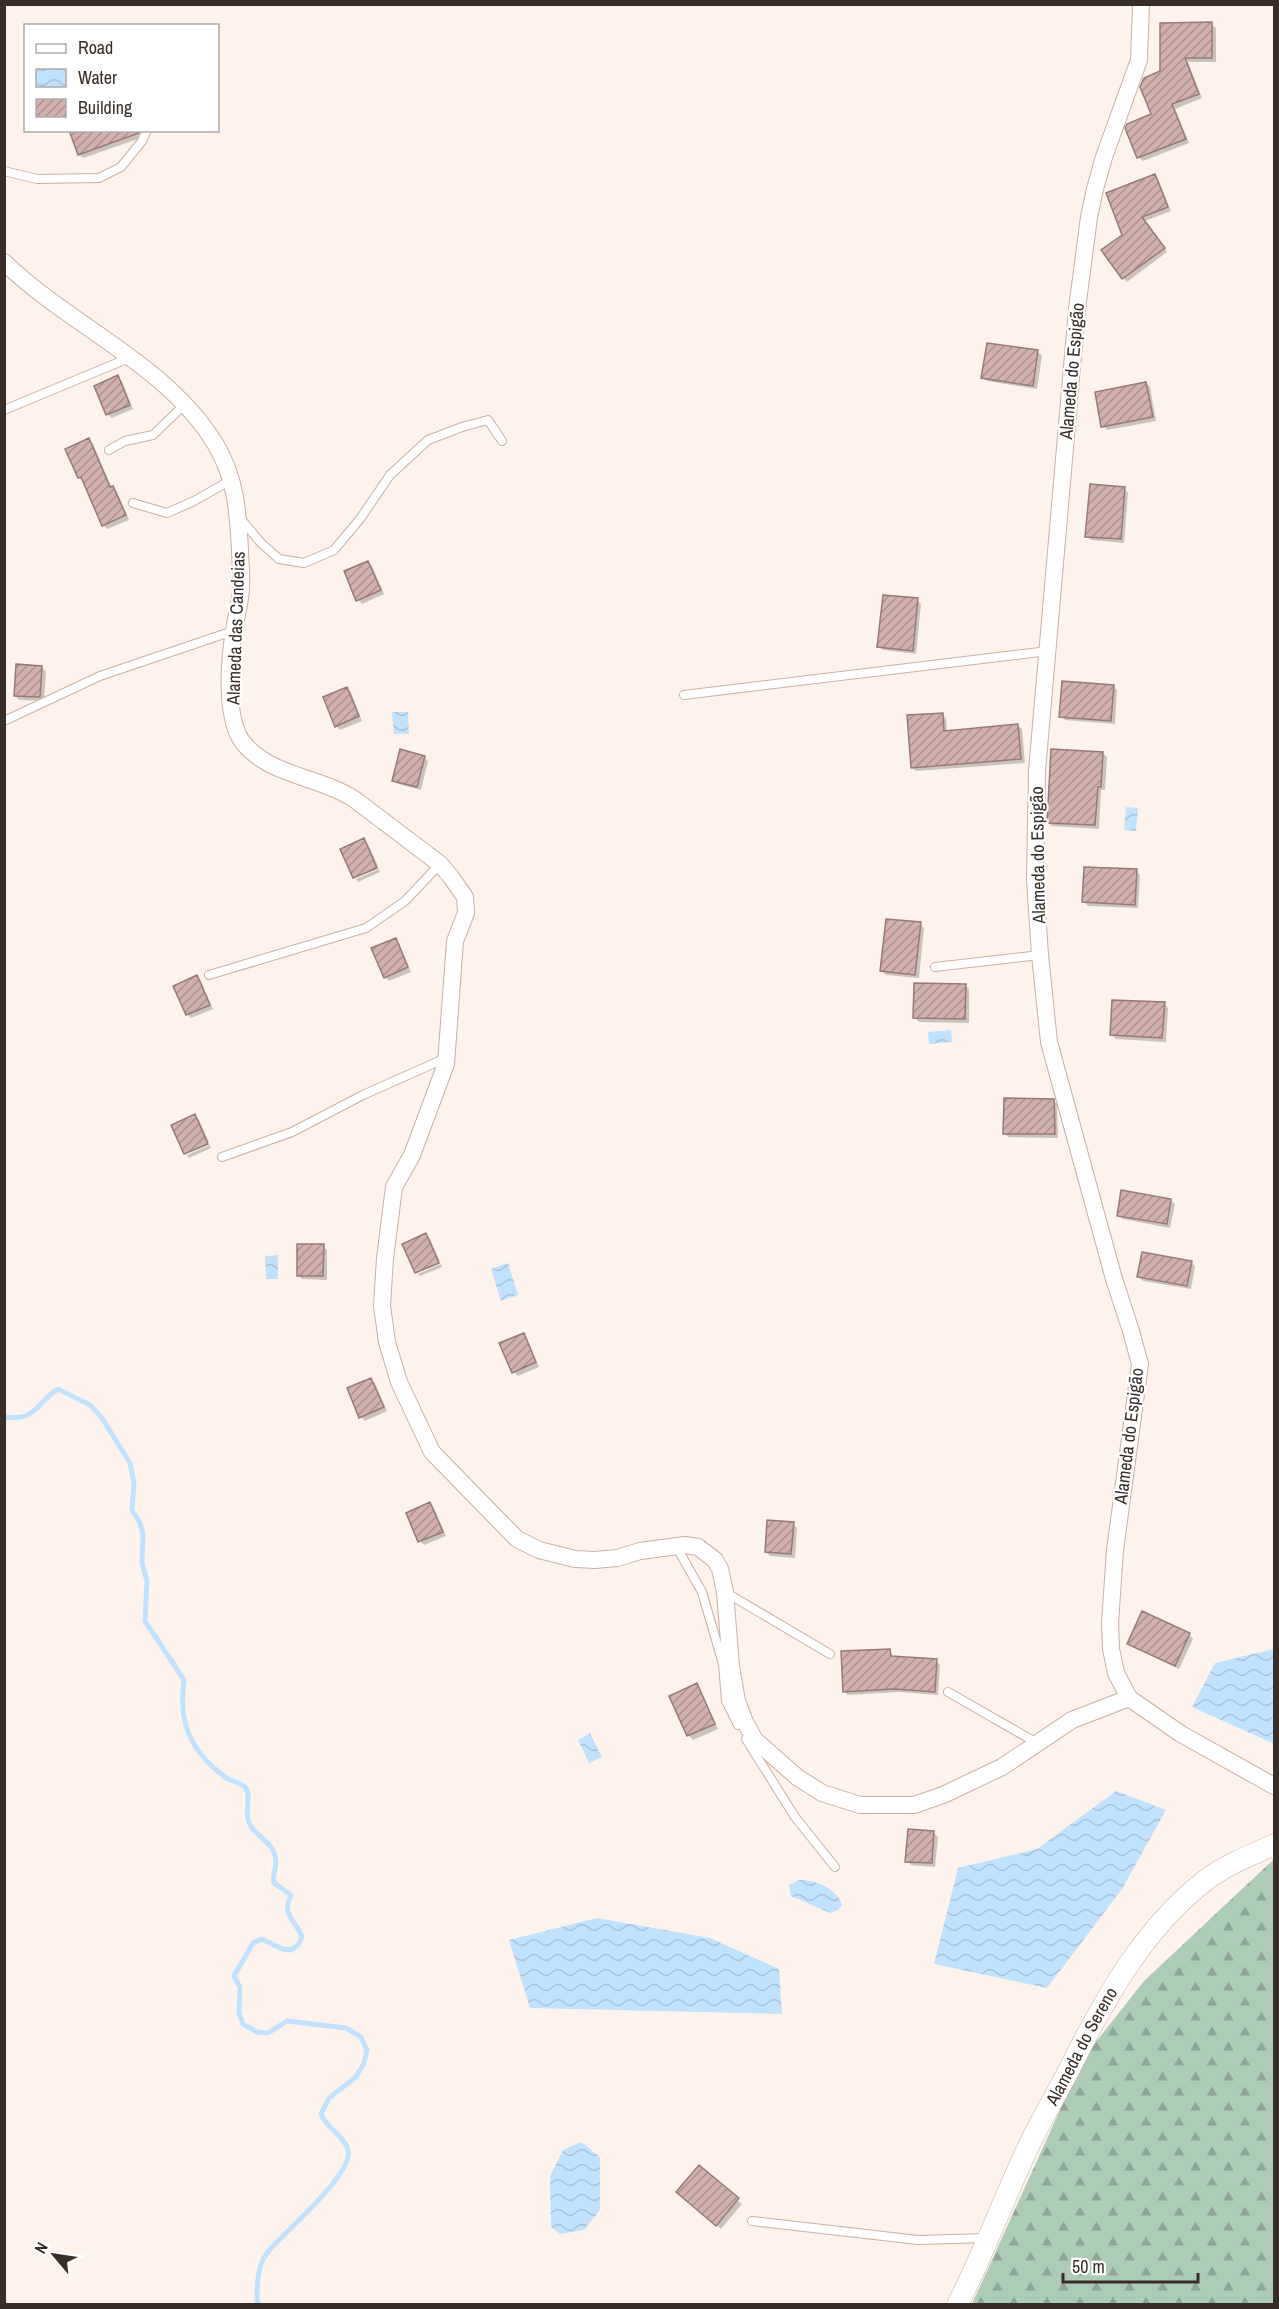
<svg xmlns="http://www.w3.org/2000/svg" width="1279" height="2309" font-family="'Archivo Narrow',sans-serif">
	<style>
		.forest { fill: url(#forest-firs) }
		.water { fill: url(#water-waves) }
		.shadow { fill: #0003 }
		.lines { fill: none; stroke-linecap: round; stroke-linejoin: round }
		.stream { stroke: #c1e2fe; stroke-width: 5 }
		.building { fill: url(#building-hatch); stroke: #977a76; stroke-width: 1.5 }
		.service-casing { stroke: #cab09f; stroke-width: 10 }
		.minor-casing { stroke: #cab09f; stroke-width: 18 }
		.tertiary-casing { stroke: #cab09f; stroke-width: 22 }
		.service { stroke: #fff; stroke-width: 8 }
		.minor { stroke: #fff; stroke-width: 16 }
		.tertiary { stroke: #fff; stroke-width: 21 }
		.labels { text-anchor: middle; stroke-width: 4.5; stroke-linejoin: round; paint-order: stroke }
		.street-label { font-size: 18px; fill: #382e27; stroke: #fff }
	</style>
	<defs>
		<pattern id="forest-firs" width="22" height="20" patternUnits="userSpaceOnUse" patternTransform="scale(1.5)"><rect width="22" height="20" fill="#adccb5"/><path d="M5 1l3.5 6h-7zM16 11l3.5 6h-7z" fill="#8ea693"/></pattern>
		<pattern id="water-waves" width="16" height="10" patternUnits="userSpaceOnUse" patternTransform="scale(1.5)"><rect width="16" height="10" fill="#c1e2fe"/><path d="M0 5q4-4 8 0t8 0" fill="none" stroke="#a7c2da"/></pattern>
		<pattern id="building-hatch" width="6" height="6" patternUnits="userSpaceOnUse" patternTransform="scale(1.5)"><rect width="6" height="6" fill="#d1b1ac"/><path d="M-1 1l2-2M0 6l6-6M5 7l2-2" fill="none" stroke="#ab908c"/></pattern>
	</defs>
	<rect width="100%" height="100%" fill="#fef3ec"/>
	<path class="forest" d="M1274 1859V2304H972L1084 2057 1144 1981Z"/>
	<path class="water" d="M392 712H408L409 734H394Z
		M1126 807 1138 808 1136 831 1124 830Z
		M951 1030 952 1042 929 1044 928 1032Z
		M278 1255V1279H266L265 1256Z
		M508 1263 518 1295 501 1301 491 1269Z
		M1274 1649V1744L1192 1707 1215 1663Z
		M590 1733 602 1757 589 1763 578 1740Z
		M1116 1791 1166 1810 1122 1889 1047 1988 934 1964 958 1868 1037 1849Z
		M799 1880C814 1879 838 1889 842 1905L838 1910 830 1913 791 1896 789 1885Z
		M597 1918 710 1938 779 1969 782 2014 530 2008 509 1940Z
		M581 2142 600 2157V2210L584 2230 560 2234 551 2227 550 2176 563 2150Z"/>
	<path class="shadow" d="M1211 24 1216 28V62H1188L1202 98 1175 109 1189 143 1143 161 1138 157 1153 115 1162 72Z
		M138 130 141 138 83 158 79 154Z
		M1154 175 1158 179 1171 211 1145 221 1167 252 1127 282 1123 278 1124 235Z
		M1038 352 1042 356 1037 389 987 381 983 377Z
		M117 377 122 381 133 409 112 418 107 414Z
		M1146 383 1150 387 1156 421 1107 430 1103 426Z
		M89 440 93 444 112 488 117 492 129 520 107 529 103 525 83 482 79 478Z
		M1124 489 1128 493 1124 543 1091 540 1087 536Z
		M368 562 372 566 384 594 362 604 358 600Z
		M917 600 921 604 916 654 883 650 879 646Z
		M41 667 46 671 44 701 19 700 15 696Z
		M1113 686 1117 690 1115 724 1065 720 1061 716Z
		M347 688 351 692 362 721 340 730 336 726Z
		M942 714 946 718 947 732 1017 725 1022 729 1025 763 916 771 912 767Z
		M1103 753 1107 757 1105 790H1101L1099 829 1052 826 1048 822 1049 789Z
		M424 757 428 761 421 790 398 784 393 780Z
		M364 840 368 844 378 866 354 877Z
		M379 869 380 872 358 882 356 879Z
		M1136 871 1140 875 1138 908 1088 906 1084 902Z
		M920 924 924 928 919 978 886 975 881 970Z
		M395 939 399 943 411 972 389 981 385 977Z
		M197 977 201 981 213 1009 191 1018 187 1014Z
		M965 985 969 989V1023L919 1022 915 1018Z
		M1164 1004 1168 1008 1166 1042 1116 1039 1112 1035Z
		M1053 1100 1057 1104 1058 1138 1008 1137 1004 1133Z
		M195 1116 199 1120 209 1142 185 1153Z
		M210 1145 211 1148 189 1158 187 1155Z
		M1170 1200 1175 1204 1170 1228 1123 1219 1118 1215Z
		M426 1235 430 1239 440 1261 416 1271Z
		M323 1246 327 1250V1280L302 1279 298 1275Z
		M1191 1262 1195 1266 1191 1289 1143 1281 1139 1277Z
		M441 1264 442 1267 420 1276 418 1274Z
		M523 1335 527 1339 539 1367 518 1376 514 1372Z
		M371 1379 375 1383 387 1411 365 1421 361 1417Z
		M430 1504 434 1508 446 1536 424 1545 420 1541 408 1513Z
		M793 1524 797 1528 795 1558 770 1556 766 1552Z
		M1189 1634 1193 1639 1179 1669 1133 1647 1129 1643Z
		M890 1651 894 1658 936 1661 940 1665 938 1695 899 1692 848 1695 844 1691Z
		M696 1685 700 1689 718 1729 693 1740 689 1736 671 1697Z
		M934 1833 938 1837 935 1867 911 1865 907 1861Z
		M699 2167 742 2204 721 2229 682 2196Z"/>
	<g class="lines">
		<path class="stream" d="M4 1417C38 1421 35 1403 58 1389L90 1405 102 1418 130 1463 134 1483 132 1510 140 1523 143 1534 142 1563 147 1581 145 1621 184 1680C178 1722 190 1751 225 1777 230 1781 240 1782 245 1787 252 1795 245 1810 248 1819 251 1835 272 1840 275 1856 278 1865 272 1874 274 1883L291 1895C281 1915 295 1919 302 1937L298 1945 291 1950 282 1949 262 1939 253 1943 234 1976 240 1987 239 2013 243 2024 257 2032 268 2033 287 2021 346 2028 361 2037 367 2050 364 2063 356 2077 329 2098 321 2114C327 2129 344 2135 348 2150 354 2175 282 2233 267 2253 257 2266 257 2286 257 2302L259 2304"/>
	</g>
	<path class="building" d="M1212 22V58H1185L1199 94 1172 104 1186 139 1137 158 1125 128 1127 124 1151 114 1140 87 1144 78 1160 71V23Z
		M69 130H140L139 133 78 155Z
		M1155 174 1168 207 1142 217 1165 248 1122 279 1101 250 1122 235 1106 193Z
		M987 343 1038 350 1033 386 981 378Z
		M118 375 130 405 106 415 94 386Z
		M1146 382 1153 417 1101 427 1095 392Z
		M89 438 110 487 113 486 126 515 102 526 81 477 78 478 65 449Z
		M1090 484 1125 487 1121 539 1085 537Z
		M368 561 381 590 356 601 344 571Z
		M883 595 918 598 913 651 877 647Z
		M16 664 42 666 40 697 14 696Z
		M1062 681 1114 685 1111 721 1059 717Z
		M347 687 359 716 335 727 323 697Z
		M943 713 944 731 1018 724 1021 759 911 768 907 715Z
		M400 749 425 756 417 787 392 781Z
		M1051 749 1103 752 1101 787H1098L1095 825 1047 823Z
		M364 838 377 868 353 878 340 849Z
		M1084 867 1137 869 1135 905 1082 902Z
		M886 919 921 922 915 975 880 971Z
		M396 938 408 967 384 978 371 948Z
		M197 975 210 1005 186 1015 173 986Z
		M914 983 966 984 965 1019 913 1018Z
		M1112 1000 1165 1002 1162 1038 1110 1035Z
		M1004 1098 1054 1099 1055 1134H1003Z
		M195 1114 208 1144 184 1154 171 1125Z
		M1121 1190 1171 1199 1167 1224 1117 1216Z
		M426 1233 439 1263 415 1273 402 1244Z
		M297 1244H324L323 1276H297Z
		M1142 1252 1192 1261 1187 1286 1137 1277Z
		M524 1333 536 1362 512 1373 499 1343Z
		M371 1378 384 1407 359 1418 347 1388Z
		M430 1502 443 1532 418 1542 406 1513Z
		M767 1520 794 1522 791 1554 765 1552Z
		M1142 1611 1190 1633 1175 1666 1127 1644Z
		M890 1649 891 1656 937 1659 935 1692 894 1689 843 1692 841 1651Z
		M697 1683 715 1724 687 1736 669 1696Z
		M908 1829 934 1831 932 1863 905 1862Z
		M699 2165 739 2198 716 2226 676 2192Z"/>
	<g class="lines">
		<g class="service-casing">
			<path id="service" d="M4 171 37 179 99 178 121 167 142 141 147 130
				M4 410 129 358
				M109 450 125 441 153 435 184 405
				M133 503 167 513 194 501 231 480
				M240 518 261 543 279 559 304 563 334 550 360 519 390 475 428 440 462 427 488 420 502 441
				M684 695 1048 651
				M4 721 100 676 233 631
				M935 967 1040 955
				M209 975 366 928 405 901 440 864
				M222 1157 292 1132 363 1095 446 1058
				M676 1546 702 1592 723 1664 726 1701 738 1725
				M725 1592 830 1654
				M948 1692 1037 1743
				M746 1739 795 1817 835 1867
				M752 2221 918 2240 988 2238"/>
		</g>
		<g class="minor-casing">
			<path id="minor" d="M1141 4 1139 60 1104 157 1095 189 1089 217 1077 309 1037 771 1035 880 1040 955 1049 1042 1114 1279 1131 1331 1140 1364 1115 1550 1110 1623 1111 1649 1116 1673 1129 1698 1181 1734 1274 1786
				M4 262C71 327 167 364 216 445 236 479 238 512 240 550 240 562 242 574 241 586 241 601 236 616 234 631 229 660 224 722 245 745 272 776 320 777 354 799L440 864 451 877 465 897 466 913 455 941 446 1064 412 1155 394 1187 385 1258 382 1306 387 1342 399 1382 432 1452 517 1539 539 1550 575 1559 595 1560 617 1558 640 1551 685 1545 698 1547 715 1560 720 1569 725 1592 731 1666 737 1701 745 1722 755 1740 797 1777 822 1793 860 1805H914L943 1795 1002 1767 1072 1720 1129 1698"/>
		</g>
		<g class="tertiary-casing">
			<g id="tertiary">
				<path id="s1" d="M958 2304C985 2250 1006 2193 1032 2139 1045 2113 1060 2088 1073 2062 1106 1996 1146 1926 1206 1880 1226 1865 1251 1855 1274 1845"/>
			</g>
		</g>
		<use href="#service" class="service"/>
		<use href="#minor" class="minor"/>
		<use href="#tertiary" class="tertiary"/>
	</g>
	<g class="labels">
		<g class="street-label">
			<text transform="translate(1072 371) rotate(-85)" y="6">Alameda do Espigão</text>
			<text transform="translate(236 628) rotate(-88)" y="6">Alameda das Candeias</text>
			<text transform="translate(1038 855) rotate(-91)" y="6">Alameda do Espigão</text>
			<text transform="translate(1129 1436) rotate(-83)" y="6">Alameda do Espigão</text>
			<text dy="6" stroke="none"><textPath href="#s1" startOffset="286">Alameda do Sereno</textPath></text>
		</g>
	</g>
	<rect width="1279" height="2309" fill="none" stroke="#382e27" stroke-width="12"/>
	<rect x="24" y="24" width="195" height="108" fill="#ffffff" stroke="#afaba9" stroke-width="1.5"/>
	<rect x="36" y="44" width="30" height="9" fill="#ffffff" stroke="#afaba9" stroke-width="1.5"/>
	<text x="78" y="54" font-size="18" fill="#382e27">Road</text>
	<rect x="36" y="69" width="30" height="18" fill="url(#water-waves)" stroke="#afaba9" stroke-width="1.5"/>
	<text x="78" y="84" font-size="18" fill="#382e27">Water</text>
	<rect x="36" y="99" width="30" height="18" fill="url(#building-hatch)" stroke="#afaba9" stroke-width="1.5"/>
	<text x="78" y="114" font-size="18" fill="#382e27">Building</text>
	<g transform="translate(54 2255) rotate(299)" stroke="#ffffff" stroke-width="4.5" paint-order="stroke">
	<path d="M0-4.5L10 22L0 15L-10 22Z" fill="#382e27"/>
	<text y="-9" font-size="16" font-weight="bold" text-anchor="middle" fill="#382e27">N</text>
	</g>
	<path d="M1063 2273v9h135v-9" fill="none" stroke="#382e27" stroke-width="3"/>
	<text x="1072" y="2273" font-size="18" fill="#382e27" stroke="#ffffff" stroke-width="4.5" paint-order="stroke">50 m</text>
</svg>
